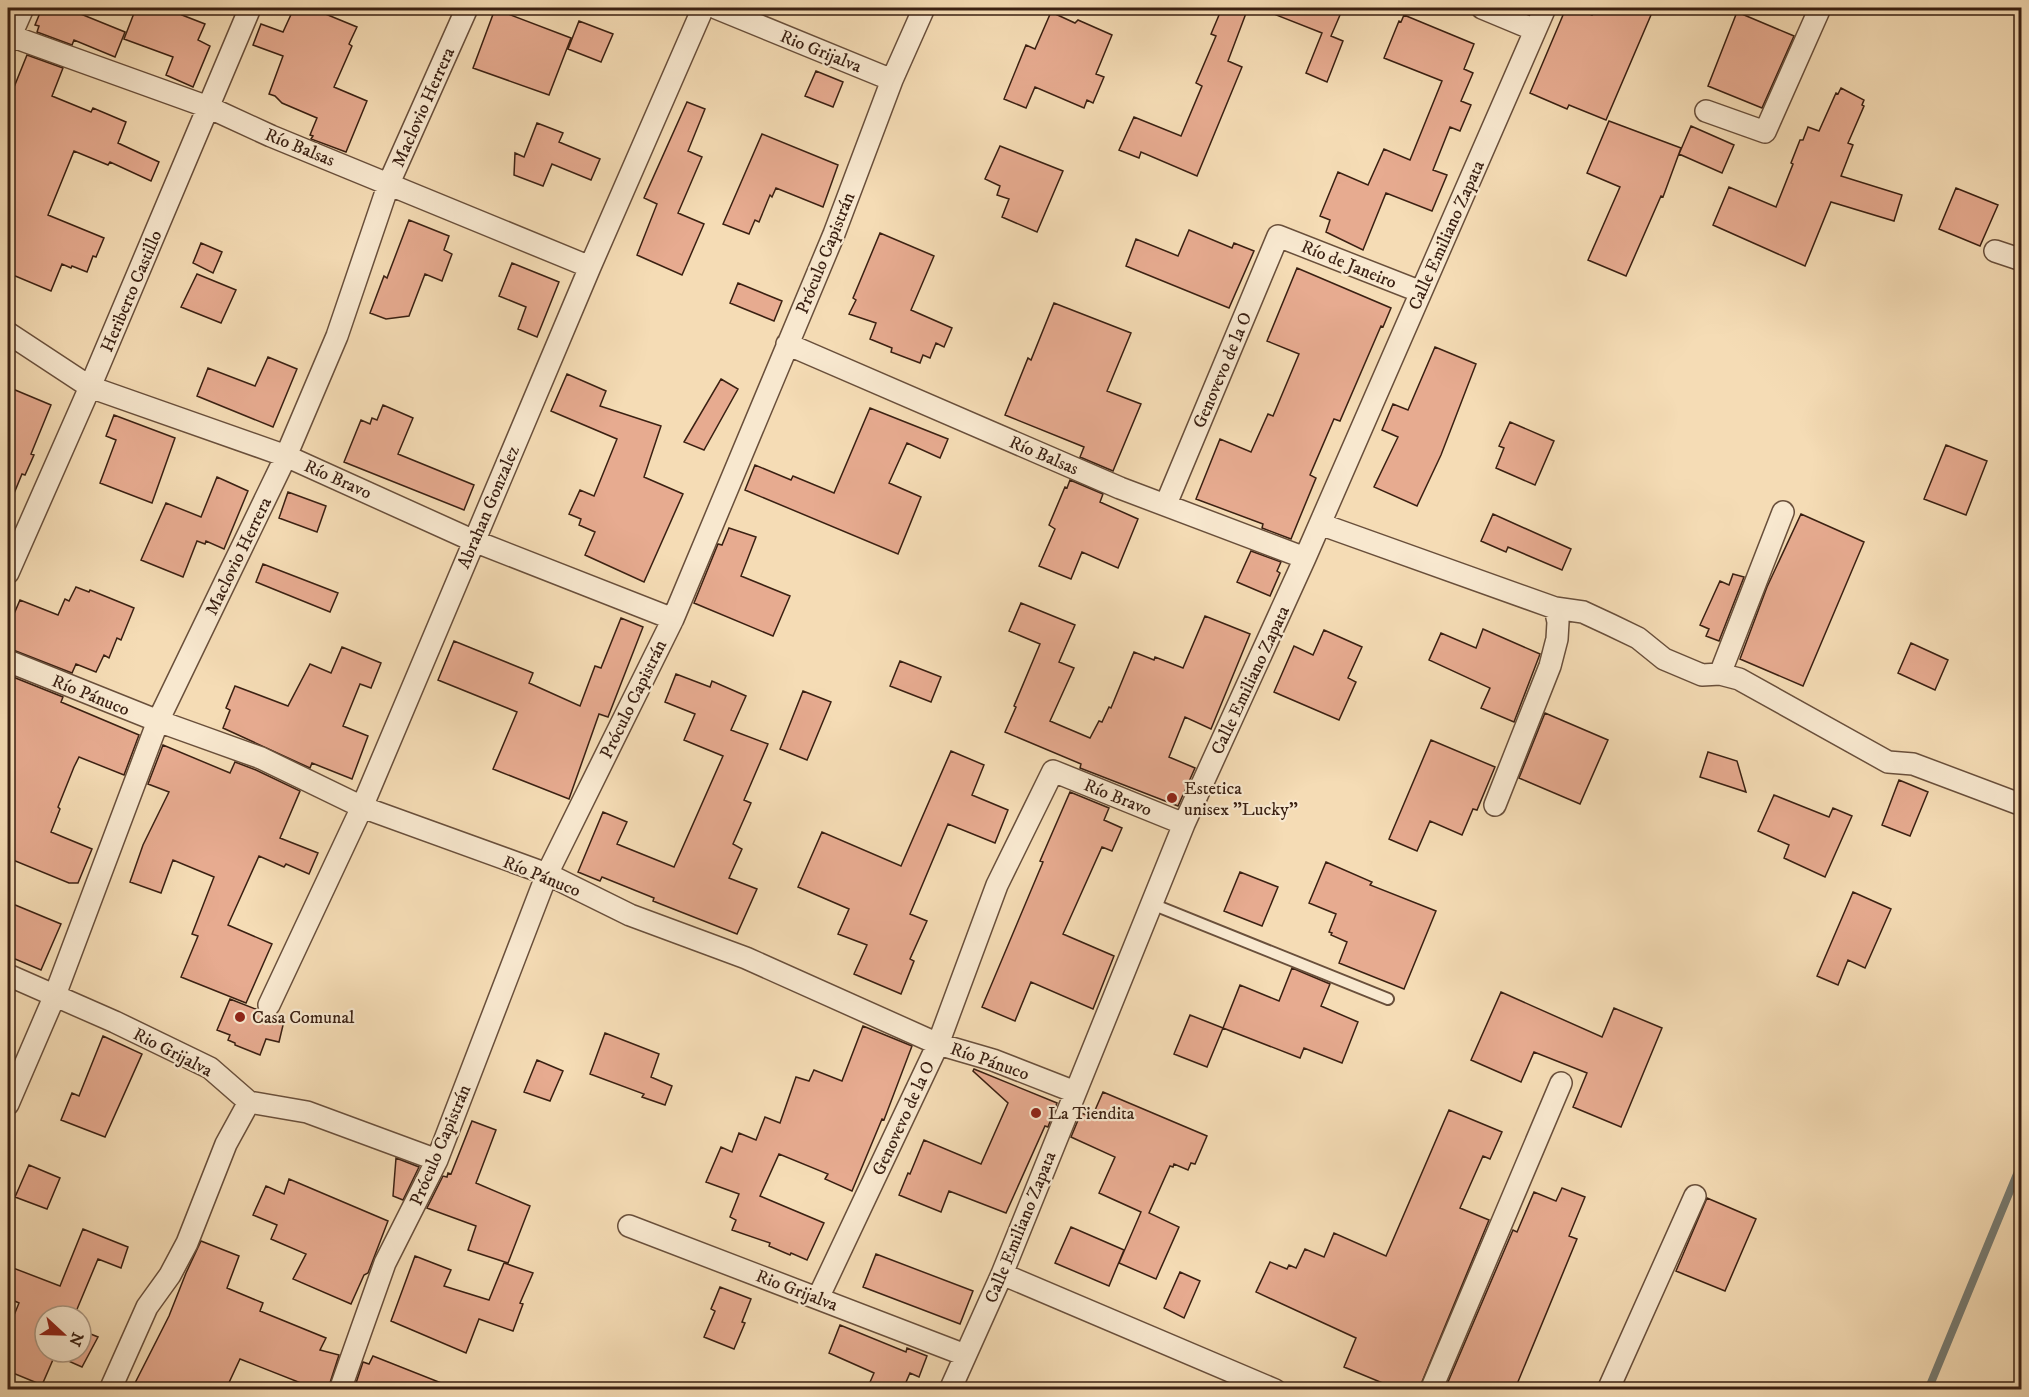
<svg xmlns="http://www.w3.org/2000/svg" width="2029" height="1397" font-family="'IM FELL DW Pica',serif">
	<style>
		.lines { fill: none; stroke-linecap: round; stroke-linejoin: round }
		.stream { stroke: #767c74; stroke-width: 8 }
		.building { fill: #e7ab90; stroke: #3a2012; stroke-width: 1.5 }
		.service-casing { stroke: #694f3b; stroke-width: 14 }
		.minor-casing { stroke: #694f3b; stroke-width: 24 }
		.service { stroke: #f8e8cf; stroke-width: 10 }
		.minor { stroke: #f8e8cf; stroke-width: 21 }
		.poi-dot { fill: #8f2418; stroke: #f8e8cf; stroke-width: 2 }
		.labels { text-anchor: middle; stroke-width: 4.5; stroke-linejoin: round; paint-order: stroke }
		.street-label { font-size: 18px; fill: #3a2012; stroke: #f8e8cf }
		.poi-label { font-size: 18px; fill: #3a2012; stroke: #f8e8cf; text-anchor: start }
	</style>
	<rect width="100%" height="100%" fill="#f5dcb5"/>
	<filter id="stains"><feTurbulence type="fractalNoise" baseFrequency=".00333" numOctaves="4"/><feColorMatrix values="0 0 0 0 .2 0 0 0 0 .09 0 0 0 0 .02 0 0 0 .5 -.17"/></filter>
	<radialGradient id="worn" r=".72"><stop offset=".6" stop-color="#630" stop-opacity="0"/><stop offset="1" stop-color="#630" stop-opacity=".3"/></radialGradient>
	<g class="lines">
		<path class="stream" d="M1928 1390 2022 1162"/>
	</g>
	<path class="building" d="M42 8H66L125 32 115 57 74 40 72 45 37 32 39 26 35 25Z
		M136 8H185L182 15 205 24 198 40 210 46 193 87 166 75 173 57 124 39Z
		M294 8H311L357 27 349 44 352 46 334 87 367 101 346 152 311 139 313 136 310 135 317 118 282 103 275 96 269 94 283 56 253 45 261 24 283 32Z
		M1222 8H1248L1228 61 1242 67 1197 176 1141 152 1139 158 1119 150 1134 117 1181 136 1202 86 1196 83 1216 36 1211 34Z
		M1262 8H1343L1331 36 1343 41 1327 82 1306 73 1322 33 1261 9Z
		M1566 8H1574L1592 15 1595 8H1654L1606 120 1569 105 1567 109 1530 93Z
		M495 9 571 38 549 95 473 68Z
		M1051 12 1075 23 1078 20 1112 35 1096 74 1104 77 1093 103 1087 100 1084 108 1035 87 1026 108 1004 99 1026 45 1035 49Z
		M1737 12 1794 36 1762 108 1708 86Z
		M1404 15 1474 44 1464 69 1473 73 1461 101 1471 105 1460 131 1450 127 1433 170 1447 175 1432 211 1386 193 1363 250 1326 232 1330 220 1320 216 1338 172 1368 185 1384 149 1410 160 1442 81 1384 58 1399 21 1401 22Z
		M579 21 613 34 601 62 568 49Z
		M27 55 63 68 52 96 91 112 93 108 126 122 118 143 159 162 151 181 110 162 108 165 74 151 48 215 104 238 96 257 93 256 87 272 72 266 71 268 62 264 51 291 8 273V102Z
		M816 71 843 82 833 107 805 96Z
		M1841 88 1864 100 1862 105 1864 106 1848 143 1853 145 1841 176 1902 195 1894 221 1831 202 1805 266 1713 225 1729 187 1776 207 1793 164 1791 163 1800 140H1803L1808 127 1819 131 1836 93 1838 94Z
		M687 102 705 109 688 151 702 157 678 213 704 224 682 275 637 255 657 204 644 198Z
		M1609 121 1681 148 1663 197 1661 196 1626 276 1588 260 1620 187 1587 173Z
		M537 123 563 133 559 142 600 159 591 180 552 164 543 186 514 175 515 153 524 157Z
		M1691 126 1734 145 1722 173 1679 154Z
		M762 134 838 165 823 207 776 188 772 197 770 195 759 222 755 220 749 234 723 224Z
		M1000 146 1063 171 1037 232 1002 217 1009 199 997 195 1000 186 985 179Z
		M1956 188 1998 205 1980 246 1939 229Z
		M409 220 449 236 444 250 452 254 442 281 425 274 409 316 386 319 370 313 384 276 387 278Z
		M1189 230 1232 248 1234 243 1254 251 1229 308 1126 266 1136 239 1178 256Z
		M880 233 934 256 911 310 952 328 944 347 936 343 930 358 923 355 920 363 891 352 892 348 870 339 876 323 849 314 856 300 853 298Z
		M201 243 222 252 213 273 193 263Z
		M512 263 559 282 537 337 518 329 526 307 499 296Z
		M1297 268 1391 308 1383 327 1381 326 1340 421 1334 419 1310 475 1316 478 1291 539 1262 528 1263 524 1196 499 1220 439 1251 452 1268 414 1273 416 1299 354 1267 341Z
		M197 274 236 290 221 323 181 307Z
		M738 283 782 301 774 321 730 303Z
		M1054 303 1131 333 1107 391 1141 404 1113 471 1080 457 1084 447 1005 415 1028 358 1031 360Z
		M1435 347 1476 364 1441 455 1417 506 1374 487 1398 437 1382 430 1393 404 1408 410Z
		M268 357 297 369 273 427 197 396 208 368 255 386Z
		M567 374 606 391 600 406 661 426 644 477 683 494 644 582 585 555 595 532 579 525 581 519 569 514 580 490 594 496 617 439 551 411Z
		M721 379 738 389 704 450 684 442Z
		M8 387 51 405 31 454 34 455 25 475 22 474 8 508Z
		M383 405 413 418 398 454 474 485 464 510 344 462 361 420 370 424 372 418 377 420Z
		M870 408 948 439 940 458 907 443 889 483 921 497 898 554 745 490 755 465 791 480 793 476 834 493Z
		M114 415 175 438 152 503 100 483 116 440 106 436Z
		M1510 422 1554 441 1535 485 1496 468 1504 448 1499 446Z
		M1946 445 1987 461 1966 515 1924 499Z
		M217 477 248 491 224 549 206 541 205 544 197 541 183 577 141 560 166 503 201 517Z
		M1070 480 1103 494 1100 502 1138 519 1118 568 1082 552 1071 579 1039 566 1055 529 1049 525 1065 487 1067 488Z
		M288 492 326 506 317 532 279 518Z
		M1493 514 1571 549 1562 570 1508 547 1506 552 1481 541Z
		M1801 514 1864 542 1803 686 1740 659 1767 587Z
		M729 528 756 537 741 576 790 596 773 636 694 603 718 544 722 545Z
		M1251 551 1281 562 1277 571 1280 573 1270 596 1237 582Z
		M263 564 338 593 330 612 256 582Z
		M1733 574 1744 577 1719 641 1706 636 1709 629 1700 625 1720 581 1729 585Z
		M76 587 89 592 90 590 134 608 121 640 117 638 109 658 104 655 96 672 76 664 72 673 8 648V628L20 600 58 615 65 599 69 601Z
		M1021 603 1075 625 1059 662 1074 668 1050 721 1090 738 1099 721 1102 722 1109 707 1111 708 1134 652 1154 660 1155 657 1183 668 1205 616 1250 634 1211 729 1185 717 1169 757 1195 768 1178 806 1080 768 1081 764 1005 732 1016 707 1014 706 1040 644 1009 631Z
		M621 618 643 627 608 717 599 714 569 799 493 769 517 712 438 680 454 641 533 673 529 683 580 706 595 666 601 668Z
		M1483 629 1540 654 1514 722 1481 708 1490 688 1429 660 1441 633 1476 648Z
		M1324 630 1362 647 1348 678 1356 682 1339 720 1274 692 1294 646 1313 655Z
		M1911 643 1948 660 1935 690 1898 673Z
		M342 647 381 663 371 688 360 684 343 726 368 736 352 779 312 763 310 768 223 728 230 710 226 708 235 686 288 706 310 664 331 673Z
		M900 661 941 677 931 702 890 686Z
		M676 674 710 687 712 681 746 696 731 730 768 744 744 800 751 803 733 844 742 849 729 878 757 889 737 934 653 901 654 898 602 877 600 881 578 872 603 812 627 822 617 844 674 867 723 756 684 740 695 714 665 702Z
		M8 675 63 697 61 702 139 735 124 775 79 757 74 767 58 807 60 809 51 832 92 849 78 883H69L8 858Z
		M803 691 831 702 807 760 780 749Z
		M1545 713 1608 740 1580 804 1519 778Z
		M1431 740 1495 767 1477 810 1473 809 1462 835 1430 821 1417 851 1389 839Z
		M163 745 230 773 235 762 256 770 300 791 280 838 318 853 309 874 286 864 284 867 259 856 228 925 272 944 246 1003 181 977 198 936 192 934 214 877 173 860 161 893 130 882 143 845 169 792 148 784Z
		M951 751 984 765 972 795 1008 810 995 843 948 824 910 914 927 921 910 959 914 961 901 994 854 974 867 945 838 934 849 909 798 887 822 832 901 866Z
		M1708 752 1737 761 1746 792 1700 777Z
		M1899 780 1928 792 1910 836 1882 825Z
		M1070 792 1109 808 1104 820 1122 828 1112 851 1102 847 1063 934 1114 956 1093 1009 1031 982 1015 1021 982 1007 1043 862 1040 861Z
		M1774 795 1829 817 1833 808 1852 816 1825 877 1784 858 1789 845 1758 831Z
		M1326 862 1372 882 1370 885 1436 911 1404 989 1339 963 1347 942 1331 935 1332 933 1329 932 1336 914 1309 903Z
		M1240 872 1278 887 1262 926 1224 911Z
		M1853 892 1891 909 1865 968 1848 960 1838 985 1817 976Z
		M8 902 61 924 41 970 8 956Z
		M1292 968 1330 984 1321 1006 1358 1022 1342 1063 1304 1048 1300 1058 1223 1028 1240 985 1279 1001Z
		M1501 992 1602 1037 1614 1008 1662 1028 1621 1127 1573 1107 1587 1073 1534 1052 1521 1082 1471 1060Z
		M230 999 258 1010 264 1017H274L284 1021 279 1042 266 1039 260 1055 235 1045V1043L228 1040 230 1035 217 1030Z
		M1190 1015 1223 1028 1207 1067 1174 1054Z
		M863 1026 912 1046 884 1120 882 1119 852 1191 825 1179 828 1174 779 1154 760 1196 824 1223 807 1260 791 1253 790 1255 769 1246 770 1243 732 1230 736 1220 730 1217 739 1194 706 1182 721 1147 732 1152 739 1133 756 1140 765 1117 780 1123 796 1077 809 1081 814 1070 842 1081Z
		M605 1033 659 1054 651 1077 672 1086 665 1105 642 1097 644 1094 590 1074Z
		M103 1036 142 1054 105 1137 61 1120 72 1093 79 1096Z
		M537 1060 563 1071 550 1101 524 1092Z
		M974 1069 1057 1103 1048 1127 1045 1126 1006 1213 949 1191 941 1212 899 1195 908 1173 910 1174 924 1140 981 1164 1008 1103 973 1071Z
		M1103 1092 1207 1136 1195 1164 1191 1163 1188 1170 1174 1164 1173 1167 1170 1166 1149 1213 1179 1227 1156 1279 1119 1263 1141 1212 1099 1193 1115 1157 1071 1137 1081 1113 1092 1117Z
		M1449 1110 1502 1132 1490 1159 1483 1156 1460 1208 1489 1220 1419 1389H1397L1344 1367 1356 1338 1256 1292 1270 1262 1287 1269 1289 1265 1296 1268 1305 1249 1324 1257 1334 1233 1386 1256Z
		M472 1121 496 1130 476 1183 530 1206 508 1263 468 1250 476 1226 427 1208 443 1176 447 1177 448 1173 451 1174Z
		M396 1158 419 1167 403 1200 393 1196Z
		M29 1165 60 1178 47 1209 15 1197Z
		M289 1179 388 1221 368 1273 364 1275 351 1304 293 1279 306 1254 271 1239 277 1225 253 1215 266 1186 284 1194Z
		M1562 1188 1585 1197 1569 1236 1577 1239 1515 1389H1445L1513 1230 1517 1232 1534 1192 1556 1201Z
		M1707 1198 1756 1219 1725 1291 1676 1271Z
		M1071 1227 1124 1250 1109 1286 1055 1263Z
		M83 1229 128 1247 121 1268 98 1259 75 1314 77 1316H45V1352H81V1330L98 1337 82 1367 55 1355 42 1385 8 1371V1330L19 1303 8 1298V1266L60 1286Z
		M201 1241 239 1256 227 1288 263 1303 260 1311 326 1338 320 1350 339 1355 328 1389H316L240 1359 226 1389H132L169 1316 186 1273Z
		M876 1254 973 1291 960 1324 863 1287Z
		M415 1256 451 1270 444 1286 489 1300 504 1263 533 1273 520 1303 523 1304 513 1331 479 1319 466 1353 391 1321Z
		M1180 1272 1200 1281 1184 1318 1164 1308Z
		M720 1287 751 1299 742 1322 745 1323 734 1349 704 1337 715 1311 711 1309Z
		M840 1325 906 1352 907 1348 927 1356 919 1377 910 1373 903 1389H867L874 1373 829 1353Z
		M373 1356 454 1388V1389H354L363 1362 369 1364Z"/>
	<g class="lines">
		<g class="service-casing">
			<path id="service" d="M1152 904 1388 999"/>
		</g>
		<g class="minor-casing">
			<path id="minor" d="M716 8 892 80
				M1482 8 1535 30
				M8 35 208 107 271 136 590 267
				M8 42 23 8
				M1706 111 1765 132 1820 8
				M1995 251 2022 260
				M8 333 90 387 286 456 474 541 673 619
				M787 344 1120 488 1305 558
				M1166 504 1278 236 1421 292
				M1320 524 1555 608 1583 612 1611 625 1638 638 1664 659 1702 675 1720 674 1739 679 1888 762 1913 764 2022 805
				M8 573 90 387 250 8
				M8 661 158 721 261 758 362 807 547 874 630 915 746 958 938 1044 993 1060 1075 1092
				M1720 674 1783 512
				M1495 805 1550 666 1557 639 1558 622 1555 608
				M8 975 115 1022 210 1068 249 1102 307 1112 437 1160
				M269 1005 362 807 590 267 703 8
				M8 1104 55 995 158 721 286 456 337 336 389 183 467 8
				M629 1226 965 1355
				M1002 1274 1275 1390
				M818 1298 938 1044 997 885 1053 771 1184 824
				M110 1390 147 1307 170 1275 187 1243 226 1144 249 1102
				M340 1390 385 1263 437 1160 547 874 673 619 834 234 892 80 924 8
				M950 1390 1002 1274 1184 824 1305 558 1545 8
				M1431 1390 1561 1083
				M1608 1390 1695 1196"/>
		</g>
		<use href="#service" class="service"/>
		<use href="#minor" class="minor"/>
	</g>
	<g class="poi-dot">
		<circle cx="1172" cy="798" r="6"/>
		<circle cx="240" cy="1017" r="6"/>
		<circle cx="1036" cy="1113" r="6"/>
	</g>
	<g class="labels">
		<g class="street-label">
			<text transform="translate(821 51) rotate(22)" y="6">Rio Grijalva</text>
			<text transform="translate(423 107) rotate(-66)" y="6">Maclovio Herrera</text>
			<text transform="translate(300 147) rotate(22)" y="6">Río Balsas</text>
			<text transform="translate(1446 235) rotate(-66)" y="6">Calle Emiliano Zapata</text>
			<text transform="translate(825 253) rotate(-68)" y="6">Próculo Capistrán</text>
			<text transform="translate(1349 264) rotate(22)" y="6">Río de Janeiro</text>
			<text transform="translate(131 291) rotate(-67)" y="6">Heriberto Castillo</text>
			<text transform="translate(1222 370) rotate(-67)" y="6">Genovevo de la O</text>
			<text transform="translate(1044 455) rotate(23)" y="6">Río Balsas</text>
			<text transform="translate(338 479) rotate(24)" y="6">Río Bravo</text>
			<text transform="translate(488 507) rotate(-67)" y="6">Abrahan Gonzalez</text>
			<text transform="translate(238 556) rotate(-64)" y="6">Maclovio Herrera</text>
			<text transform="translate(1250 680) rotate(-65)" y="6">Calle Emiliano Zapata</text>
			<text transform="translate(91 695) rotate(22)" y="6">Río Pánuco</text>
			<text transform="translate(633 699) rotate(-64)" y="6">Próculo Capistrán</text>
			<text transform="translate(1118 797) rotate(22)" y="6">Río Bravo</text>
			<text transform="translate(542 876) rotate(22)" y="6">Río Pánuco</text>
			<text transform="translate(173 1052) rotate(27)" y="6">Rio Grijalva</text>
			<text transform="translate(990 1061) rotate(19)" y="6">Río Pánuco</text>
			<text transform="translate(903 1118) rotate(-65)" y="6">Genovevo de la O</text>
			<text transform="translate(440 1145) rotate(-67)" y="6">Próculo Capistrán</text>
			<text transform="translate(1020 1227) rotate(-68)" y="6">Calle Emiliano Zapata</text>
			<text transform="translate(797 1290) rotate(21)" y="6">Rio Grijalva</text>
		</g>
		<g class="poi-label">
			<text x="1184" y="794">Estetica<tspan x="1184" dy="21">unisex "Lucky"</tspan></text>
			<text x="252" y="1023">Casa Comunal</text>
			<text x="1048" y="1119">La Tiendita</text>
		</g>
	</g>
	<rect width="2029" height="1397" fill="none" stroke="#f5dcb5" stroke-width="30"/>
	<rect x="9" y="9" width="2011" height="1379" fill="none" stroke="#3a2012" stroke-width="3"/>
	<rect x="15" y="15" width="1999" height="1367" fill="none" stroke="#3a2012" stroke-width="1.5"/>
	<g transform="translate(63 1334) rotate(112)"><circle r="28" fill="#f8e8cf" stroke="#ac9883" stroke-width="1.5"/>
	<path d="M0-4.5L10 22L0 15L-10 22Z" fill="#8f2418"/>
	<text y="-9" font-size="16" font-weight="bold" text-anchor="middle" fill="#3a2012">N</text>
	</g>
	<rect width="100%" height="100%" filter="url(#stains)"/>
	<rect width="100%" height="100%" fill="url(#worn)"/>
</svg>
